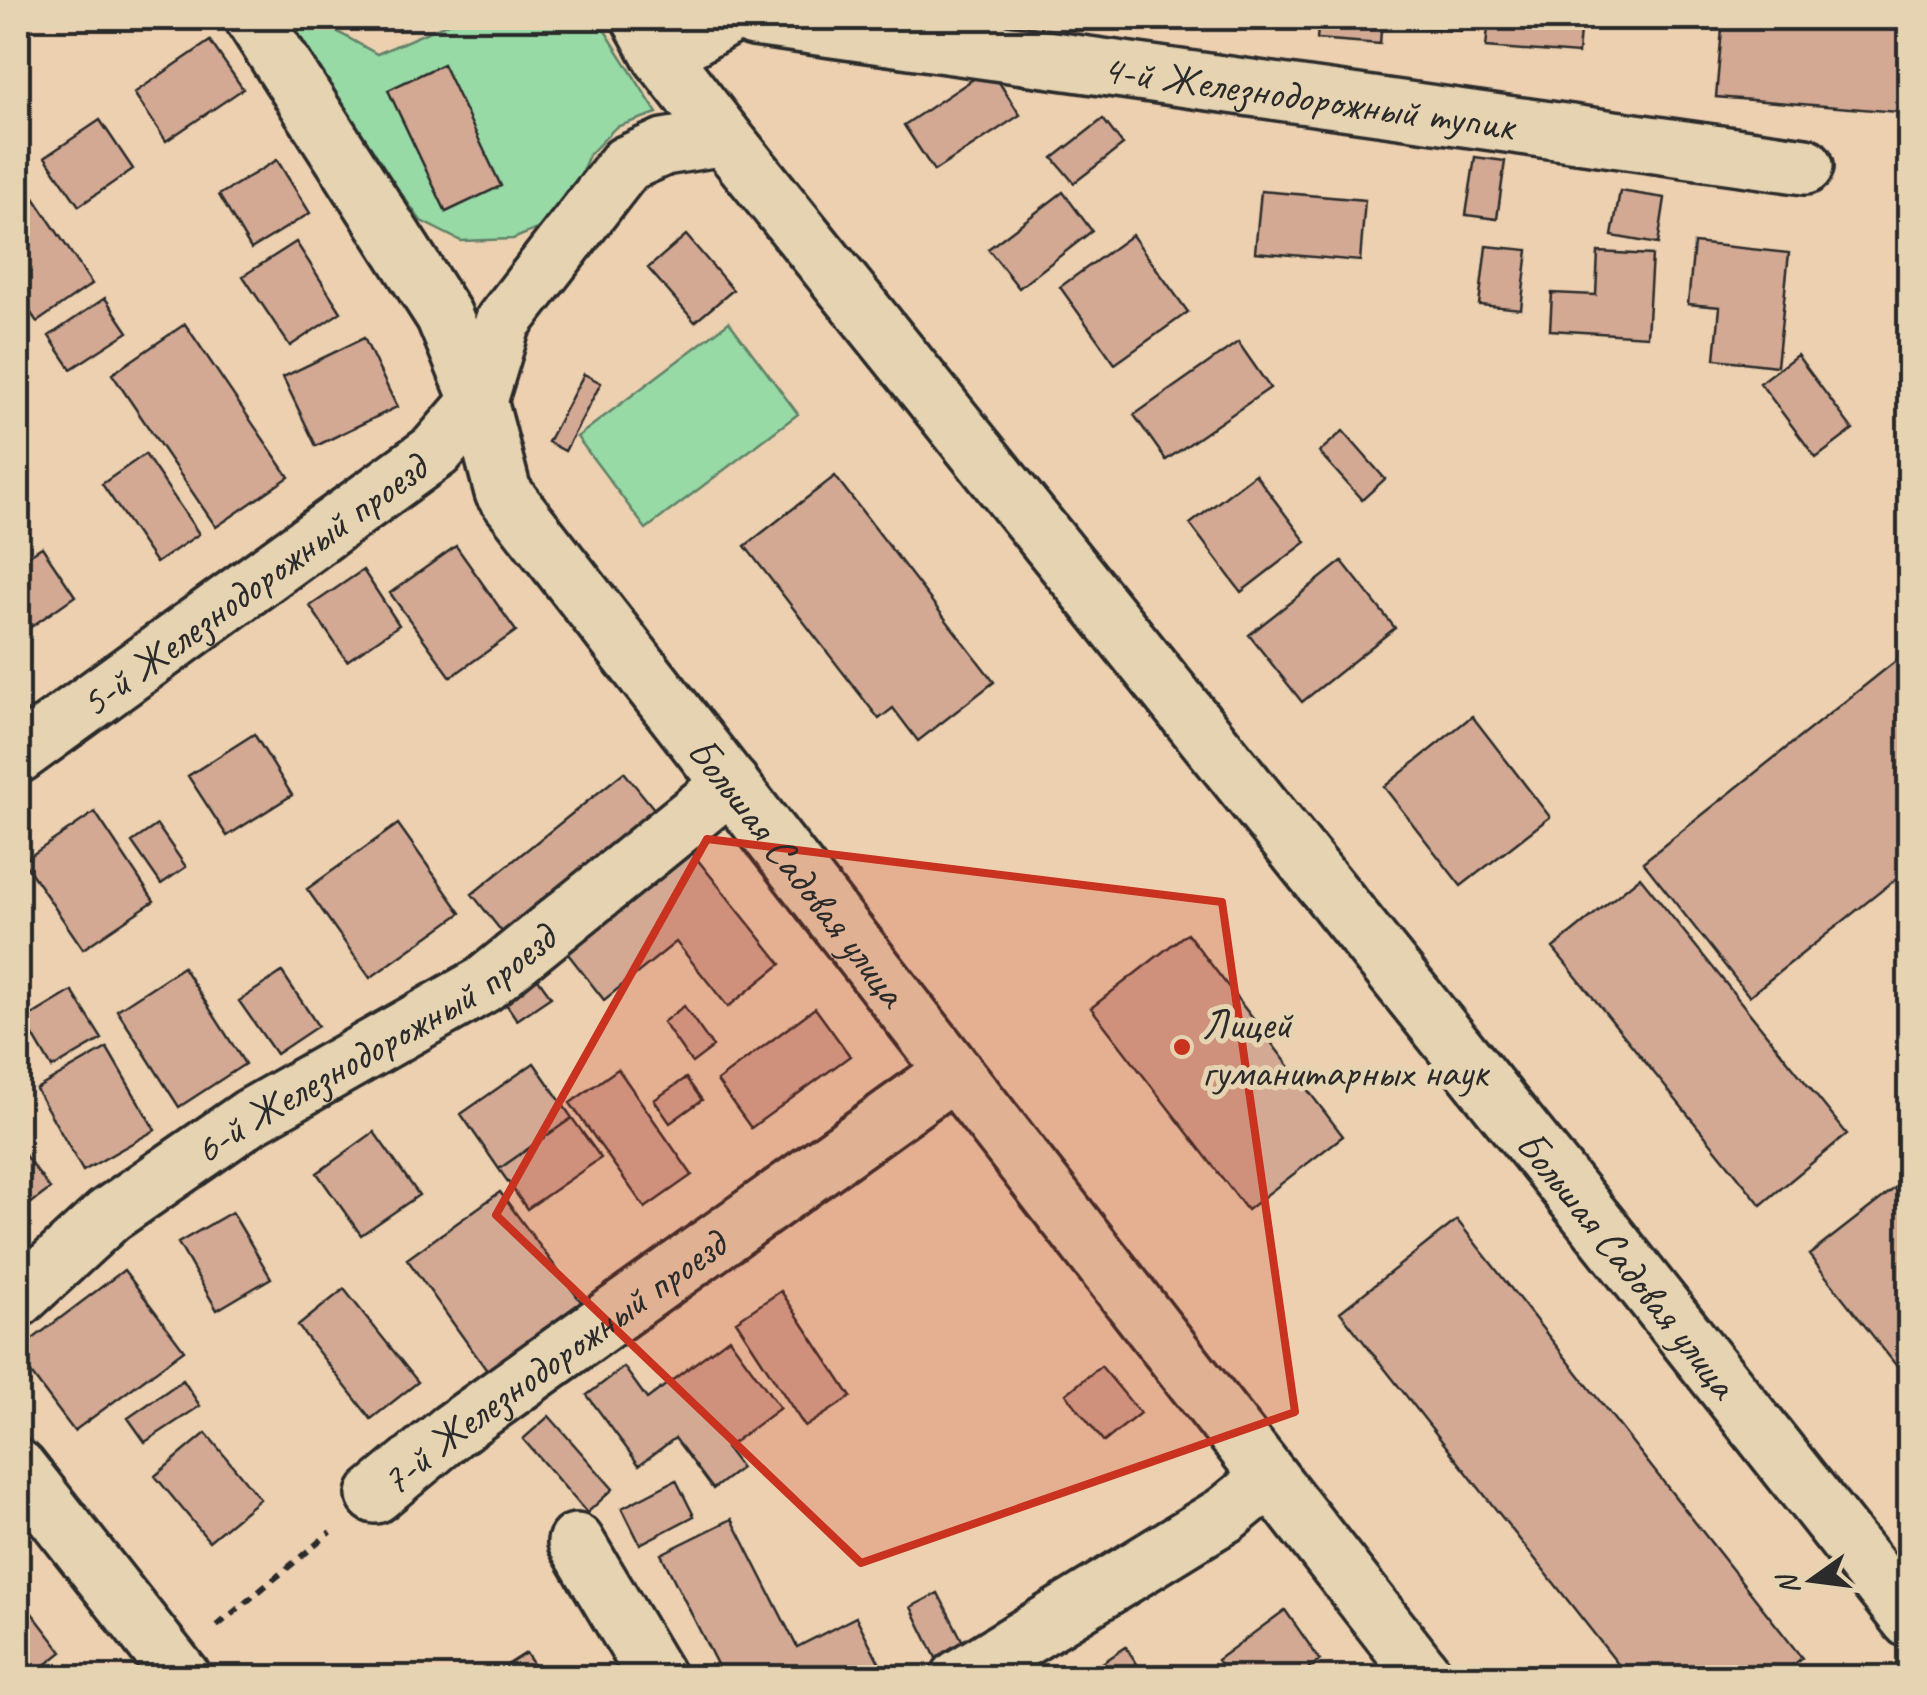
<svg xmlns="http://www.w3.org/2000/svg" width="1927" height="1695" font-family="Caveat,sans-serif">
	<style>
		.green { fill: #97daa6; stroke: #618268; stroke-width: 2.5 }
		.building { fill: #d3a994; stroke: #2b2b2b; stroke-width: 2.5 }
		.lines { fill: none; stroke-linecap: round; stroke-linejoin: round }
		.minor-casing { stroke: #2b2b2b; stroke-width: 62 }
		.path { stroke: #2b2b2b; stroke-width: 6; stroke-dasharray: 10 8; stroke-linecap: butt }
		.minor { stroke: #e6d3b1; stroke-width: 55 }
		.marked { fill: #c8321e; fill-opacity: 0.2; stroke: #c8321e; stroke-width: 8; stroke-linejoin: round }
		.poi-dot { fill: #c8321e; stroke: #e6d3b1; stroke-width: 4 }
		.labels { text-anchor: middle; stroke-width: 10; stroke-linejoin: round; paint-order: stroke }
		.street-label { font-size: 42px; fill: #2b2b2b; stroke: #e6d3b1 }
		.poi-label { font-size: 42px; fill: #2b2b2b; stroke: #e6d3b1; text-anchor: start }
	</style>
	<rect width="100%" height="100%" fill="#edd0b0"/>
	<filter id="ink" filterUnits="userSpaceOnUse"><feTurbulence type="fractalNoise" baseFrequency=".01" numOctaves="2"/><feDisplacementMap in="SourceGraphic" scale="20" xChannelSelector="R" yChannelSelector="G"/><feConvolveMatrix kernelMatrix="1 2 1 2 8 2 1 2 1" color-interpolation-filters="sRGB"/></filter>
	<g filter="url(#ink)">
		<path class="green" d="M276 18H313L377 54 460 18H597L657 113 616 127 589 155 561 219 513 239 461 241 421 221Z
			M729 322 798 414 646 529 577 437Z"/>
		<path class="building" d="M1319 18H1382L1380 44 1317 39Z
			M1416 18H1462L1461 31 1415 27Z
			M1489 18H1581L1578 54 1486 47Z
			M1723 18H1910V113L1716 97Z
			M210 41 243 89 166 141 134 93Z
			M443 64 501 186 446 212 388 90Z
			M990 68 1020 115 934 171 904 125Z
			M1103 119 1123 145 1074 183 1053 158Z
			M100 120 133 169 79 206 45 157Z
			M1475 157 1505 161 1497 219 1466 215Z
			M277 160 310 213 251 249 219 195Z
			M18 174 92 284 37 322 18 294Z
			M1261 191 1365 200 1360 261 1255 252Z
			M1620 191 1665 198 1658 244 1612 236Z
			M1063 192 1092 231 1019 288 988 249Z
			M686 235 733 290 695 322 648 268Z
			M1132 235 1188 312 1115 364 1060 287Z
			M296 242 341 312 290 346 243 276Z
			M1694 243 1789 253 1777 366 1715 359 1720 307 1688 304Z
			M1486 246 1528 250 1521 309 1479 305Z
			M1598 252 1652 255 1647 336 1550 330 1552 293 1596 295Z
			M105 298 128 332 71 369 49 336Z
			M185 324 289 477 216 527 112 374Z
			M364 338 397 407 316 446 283 377Z
			M1238 342 1270 388 1166 460 1134 415Z
			M1797 355 1853 430 1816 458 1760 383Z
			M584 374 601 383 565 451 548 442Z
			M1343 431 1385 479 1362 500 1319 452Z
			M145 454 199 534 156 563 102 484Z
			M1255 474 1306 542 1241 592 1190 524Z
			M835 476 994 682 918 741 893 708 879 719 745 546Z
			M18 544 26 557 42 547 75 596 18 636Z
			M456 546 516 631 451 677 390 593Z
			M1342 561 1395 628 1302 702 1249 635Z
			M363 570 399 625 347 661 310 606Z
			M1897 660 1910 676V868L1749 996 1643 862Z
			M1472 716 1550 817 1461 886 1384 787Z
			M254 734 292 795 227 836 188 776Z
			M624 772 659 815 506 937 472 894Z
			M95 812 154 901 83 949 23 861Z
			M398 824 461 913 370 978 307 889Z
			M157 825 186 867 161 884 132 842Z
			M685 844 781 964 728 1007 676 942 604 1000 561 945Z
			M1640 877 1847 1134 1761 1205 1553 948Z
			M1187 933 1343 1136 1247 1210 1091 1008Z
			M183 967 245 1064 179 1107 117 1010Z
			M282 972 318 1026 276 1054 239 1001Z
			M533 972 551 997 517 1020 500 995Z
			M72 991 102 1039 52 1068 24 1020Z
			M684 1006 713 1047 692 1063 663 1022Z
			M815 1008 850 1056 751 1128 717 1081Z
			M107 1048 155 1130 83 1171 36 1089Z
			M534 1063 572 1118 499 1169 461 1114Z
			M618 1069 692 1175 645 1208 570 1103Z
			M686 1078 702 1100 670 1123 654 1100Z
			M572 1118 601 1158 527 1209 499 1169Z
			M374 1132 419 1195 361 1235 317 1173Z
			M18 1146 50 1189 18 1213Z
			M1895 1188 1910 1207V1383L1809 1255Z
			M500 1192 582 1303 488 1372 407 1259Z
			M232 1212 271 1278 217 1310 178 1243Z
			M1457 1220 1802 1658 1777 1678H1629L1340 1312Z
			M124 1270 184 1350 74 1431 18 1356V1350Z
			M344 1289 418 1382 371 1419 298 1326Z
			M781 1291 851 1397 805 1427 736 1321Z
			M729 1338 780 1408 726 1448 741 1468 713 1489 675 1438 639 1465 587 1395 624 1367 647 1399Z
			M1101 1366 1140 1413 1104 1442 1066 1394Z
			M183 1380 200 1406 145 1442 128 1418Z
			M549 1416 613 1489 587 1513 523 1439Z
			M206 1433 260 1499 209 1541 155 1476Z
			M676 1480 694 1516 640 1544 622 1508Z
			M732 1519 797 1647 856 1617 887 1678H724L661 1554Z
			M938 1593 965 1646 937 1660 911 1607Z
			M18 1595 62 1652 29 1678H18Z
			M1285 1610 1320 1660 1296 1678H1230L1217 1660Z
			M1126 1647 1145 1676 1080 1678Z
			M526 1653 542 1678H487Z"/>
		<g class="lines">
			<g class="minor-casing">
				<g id="minor">
					<path id="s1" d="M253 18 444 316 479 401 503 492 1426 1678"/>
					<path id="s2" d="M640 18 661 56 724 137 1601 1229 1910 1620"/>
					<path id="s3" d="M754 18 1805 166"/>
					<path d="M661 56 726 18"/>
					<path id="s4" d="M18 755 436 451 479 401 503 322 626 164 664 147 724 137"/>
					<path id="s5" d="M18 1299 109 1215 250 1117 483 985 731 784"/>
					<path d="M18 1468 183 1678"/>
					<path id="s6" d="M375 1495 452 1431 953 1072"/>
					<path d="M576 1542 657 1678"/>
					<path d="M959 1678 1226 1514 1270 1478"/>
				</g>
			</g>
			<path class="path" d="M217 1626 331 1532"/>
			<use href="#minor" class="minor"/>
		</g>
	</g>
	<path class="marked" d="M707 839 1222 902 1295 1412 861 1563 496 1215Z"/>
	<circle class="poi-dot" cx="1182" cy="1047" r="10"/>
	<g class="labels">
		<g class="street-label">
			<text dy="15" stroke="none"><textPath href="#s3" startOffset="560">4-й Железнодорожный тупик</textPath></text>
			<text dy="15" stroke="none"><textPath href="#s4" startOffset="290">5-й Железнодорожный проезд</textPath></text>
			<text dy="15" stroke="none"><textPath href="#s1" startOffset="1020">Большая Садовая улица</textPath></text>
			<text dy="15" stroke="none"><textPath href="#s5" startOffset="440">6-й Железнодорожный проезд</textPath></text>
			<text dy="15" stroke="none"><textPath href="#s2" startOffset="1590">Большая Садовая улица</textPath></text>
			<text dy="15" stroke="none"><textPath href="#s6" startOffset="222">7-й Железнодорожный проезд</textPath></text>
		</g>
		<g class="poi-label">
			<text x="1202" y="1038">Лицей<tspan x="1202" dy="48">гуманитарных наук</tspan></text>
		</g>
	</g>
	<rect width="1927" height="1695" fill="none" stroke="#e6d3b1" stroke-width="60"/>
	<rect x="30" y="30" width="1867" height="1635" fill="none" stroke="#2b2b2b" stroke-width="4" filter="url(#ink)"/>
	<g transform="translate(1812 1580) rotate(256)" stroke="#e6d3b1" stroke-width="8" paint-order="stroke">
	<path d="M0-8L18 38L0 25L-18 38Z" fill="#2b2b2b"/>
	<text y="-15" font-size="28" font-weight="bold" text-anchor="middle" fill="#2b2b2b">N</text>
	</g>
</svg>
